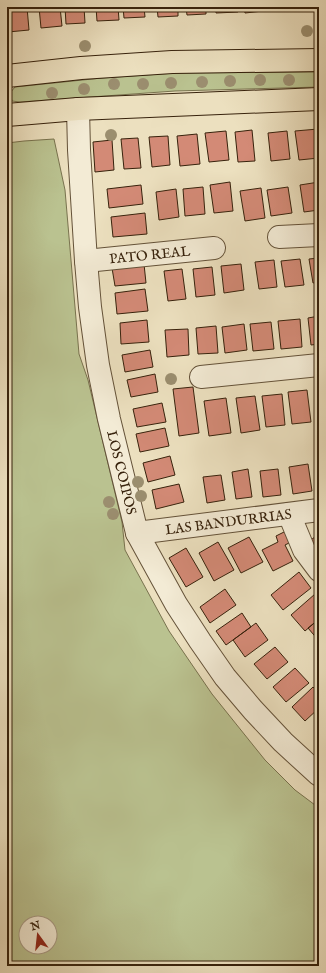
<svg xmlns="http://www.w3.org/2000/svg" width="326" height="973" font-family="'IM FELL English',serif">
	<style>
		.green { fill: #bac290; stroke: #78724e; fill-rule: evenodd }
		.building { fill: #d38a76; stroke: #37220c }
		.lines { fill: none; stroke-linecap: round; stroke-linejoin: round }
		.minor-casing { stroke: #645239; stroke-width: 24 }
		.major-casing { stroke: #37220c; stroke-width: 24 }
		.minor { stroke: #f3ebd5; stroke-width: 22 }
		.major { stroke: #ece0bf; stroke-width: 22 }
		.tree { fill: #9b8e6f }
		.labels { text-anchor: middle; stroke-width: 3; stroke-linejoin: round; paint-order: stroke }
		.street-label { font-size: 14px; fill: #37220c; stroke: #f3ebd5 }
	</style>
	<rect width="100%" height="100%" fill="#ece0bf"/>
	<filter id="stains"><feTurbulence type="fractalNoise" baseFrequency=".005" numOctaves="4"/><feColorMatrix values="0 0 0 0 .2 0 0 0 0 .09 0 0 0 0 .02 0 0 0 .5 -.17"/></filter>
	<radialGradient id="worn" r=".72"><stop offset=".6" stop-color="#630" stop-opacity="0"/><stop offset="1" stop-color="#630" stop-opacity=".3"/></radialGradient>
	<path class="green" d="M319 72V87L175 91 20 102 12 101 10 93 15 87 102 78 176 73Z
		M54 139 65 190 79 354 88 380 122 522 125 550 169 631 212 694 265 760 295 790 319 808V966H7V143L24 141ZM26 923H50V947H26Z"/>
	<path class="building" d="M7 7H27L29 30 8 32Z
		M39 7H60L62 26 41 28Z
		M65 7H84L85 23 66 24Z
		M96 7H118L119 20 97 21Z
		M123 7H144L145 17 124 18Z
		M157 7H178V16L158 17Z
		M186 7H206V14L187 15Z
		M216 7H238V12L216 13Z
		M244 7H262L263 11 245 13Z
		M318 129 319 158 299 160 295 131Z
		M252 130 255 161 238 162 235 132Z
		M226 131 229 160 209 162 205 133Z
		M287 131 290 159 271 161 268 133Z
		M197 134 200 164 180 166 177 136Z
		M168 136 170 165 152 167 149 137Z
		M138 138 141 168 124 169 121 139Z
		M112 140 114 170 95 172 93 142Z
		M230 182 233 211 214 213 210 185Z
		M319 182V210L304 212 300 185Z
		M141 185 143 204 109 208 107 189Z
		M203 187 205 214 185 216 183 189Z
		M288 187 292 213 271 216 267 190Z
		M261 188 265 218 245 221 240 191Z
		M176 189 179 217 159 220 156 192Z
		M145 213 147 234 113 237 111 217Z
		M319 258V282L313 283 309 259Z
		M300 259 304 285 285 287 281 261Z
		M274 260 277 287 259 289 255 262Z
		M144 264 146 283 115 286 112 268Z
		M241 264 244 290 224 293 221 266Z
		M212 267 215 295 196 297 193 269Z
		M182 269 186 299 168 301 164 271Z
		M145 289 148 311 117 314 115 293Z
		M319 316V344L311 345 308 318Z
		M300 319 302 347 281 349 278 321Z
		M147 320 149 342 121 344 120 323Z
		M271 322 274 349 253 351 250 324Z
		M244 324 247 350 225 353 222 327Z
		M216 326 218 353 198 354 196 328Z
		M188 329 189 355 167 357 165 330Z
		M150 350 153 367 125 372 122 355Z
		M155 374 158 392 131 397 127 380Z
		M193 387 199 433 179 436 173 389Z
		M316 389H319V421Z
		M307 390 311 422 292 424 288 392Z
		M282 394 285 425 266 427 262 396Z
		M255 396 260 430 241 433 236 398Z
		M226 398 231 433 209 436 204 401Z
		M162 403 166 422 137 427 133 409Z
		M165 428 169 446 140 452 136 434Z
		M170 456 175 475 148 482 143 463Z
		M319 463V484L315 464Z
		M308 464 312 491 293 494 289 467Z
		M248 469 252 497 236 499 232 472Z
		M278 469 281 495 263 497 260 471Z
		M221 475 225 500 207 503 203 477Z
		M179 484 184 502 156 509 152 490Z
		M286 531 291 542 285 545 293 561 273 571 262 550 278 542 276 536Z
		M319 534V556L308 542Z
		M249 537 263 562 241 573 228 548Z
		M218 542 234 570 214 581 199 553Z
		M186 548 203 577 186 587 169 558Z
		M299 572 311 588 283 610 271 595Z
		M225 589 236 605 210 623 200 607Z
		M315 594 319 598V619L305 631 291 615Z
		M242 613 251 627 226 645 216 631Z
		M319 619V641L308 628Z
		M256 623 268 640 245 657 233 640Z
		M275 647 288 662 267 679 254 664Z
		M295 668 309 683 286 702 273 687Z
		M313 687 319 693V708L305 721 292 707Z"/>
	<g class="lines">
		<g class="minor-casing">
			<g id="minor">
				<path id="s1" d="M78 109 79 150 86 261 90 307 98 365 109 419 137 533 176 604 200 641 225 677 253 710 283 742 319 775"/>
				<path d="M279 237 319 235"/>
				<path id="s2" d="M86 261 214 248"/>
				<path d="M201 377 319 365"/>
				<path d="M289 514 304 550 319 570"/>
				<path id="s3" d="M137 533 319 510"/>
			</g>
		</g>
		<g class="major-casing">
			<path id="major" d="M7 76 81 68 172 62 319 60
				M7 115 78 109 319 99"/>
		</g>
		<use href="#minor" class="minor"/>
		<use href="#major" class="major"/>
	</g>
	<g class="tree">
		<circle cx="307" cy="31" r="6"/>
		<circle cx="85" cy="46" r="6"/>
		<circle cx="260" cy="80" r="6"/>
		<circle cx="289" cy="80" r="6"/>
		<circle cx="230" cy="81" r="6"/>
		<circle cx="202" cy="82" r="6"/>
		<circle cx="171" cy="83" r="6"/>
		<circle cx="114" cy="84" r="6"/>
		<circle cx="143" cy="84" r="6"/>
		<circle cx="84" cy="89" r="6"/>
		<circle cx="52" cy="93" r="6"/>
		<circle cx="111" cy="135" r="6"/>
		<circle cx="171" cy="379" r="6"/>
		<circle cx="138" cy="482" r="6"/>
		<circle cx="141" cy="496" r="6"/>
		<circle cx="109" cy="502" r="6"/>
		<circle cx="113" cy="514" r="6"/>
	</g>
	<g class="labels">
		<g class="street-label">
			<text dy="5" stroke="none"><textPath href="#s2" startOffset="64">PATO REAL</textPath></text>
			<text dy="5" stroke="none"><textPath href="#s1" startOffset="367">LOS COIPOS</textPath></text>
			<text dy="5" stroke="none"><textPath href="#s3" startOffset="92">LAS BANDURRIAS</textPath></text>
		</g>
	</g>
	<rect width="326" height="973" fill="none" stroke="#ece0bf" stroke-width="24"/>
	<rect x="8" y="8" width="310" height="957" fill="none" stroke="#37220c" stroke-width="2"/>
	<rect x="12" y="12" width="302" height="949" fill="none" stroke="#37220c"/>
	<g transform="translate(38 935) rotate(345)"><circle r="19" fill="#f3ebd5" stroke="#a89b85"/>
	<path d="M0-3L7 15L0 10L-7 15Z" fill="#8f2418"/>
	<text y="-6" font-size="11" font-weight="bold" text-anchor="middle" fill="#37220c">N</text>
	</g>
	<rect width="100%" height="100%" filter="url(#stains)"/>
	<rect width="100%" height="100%" fill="url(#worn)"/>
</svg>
